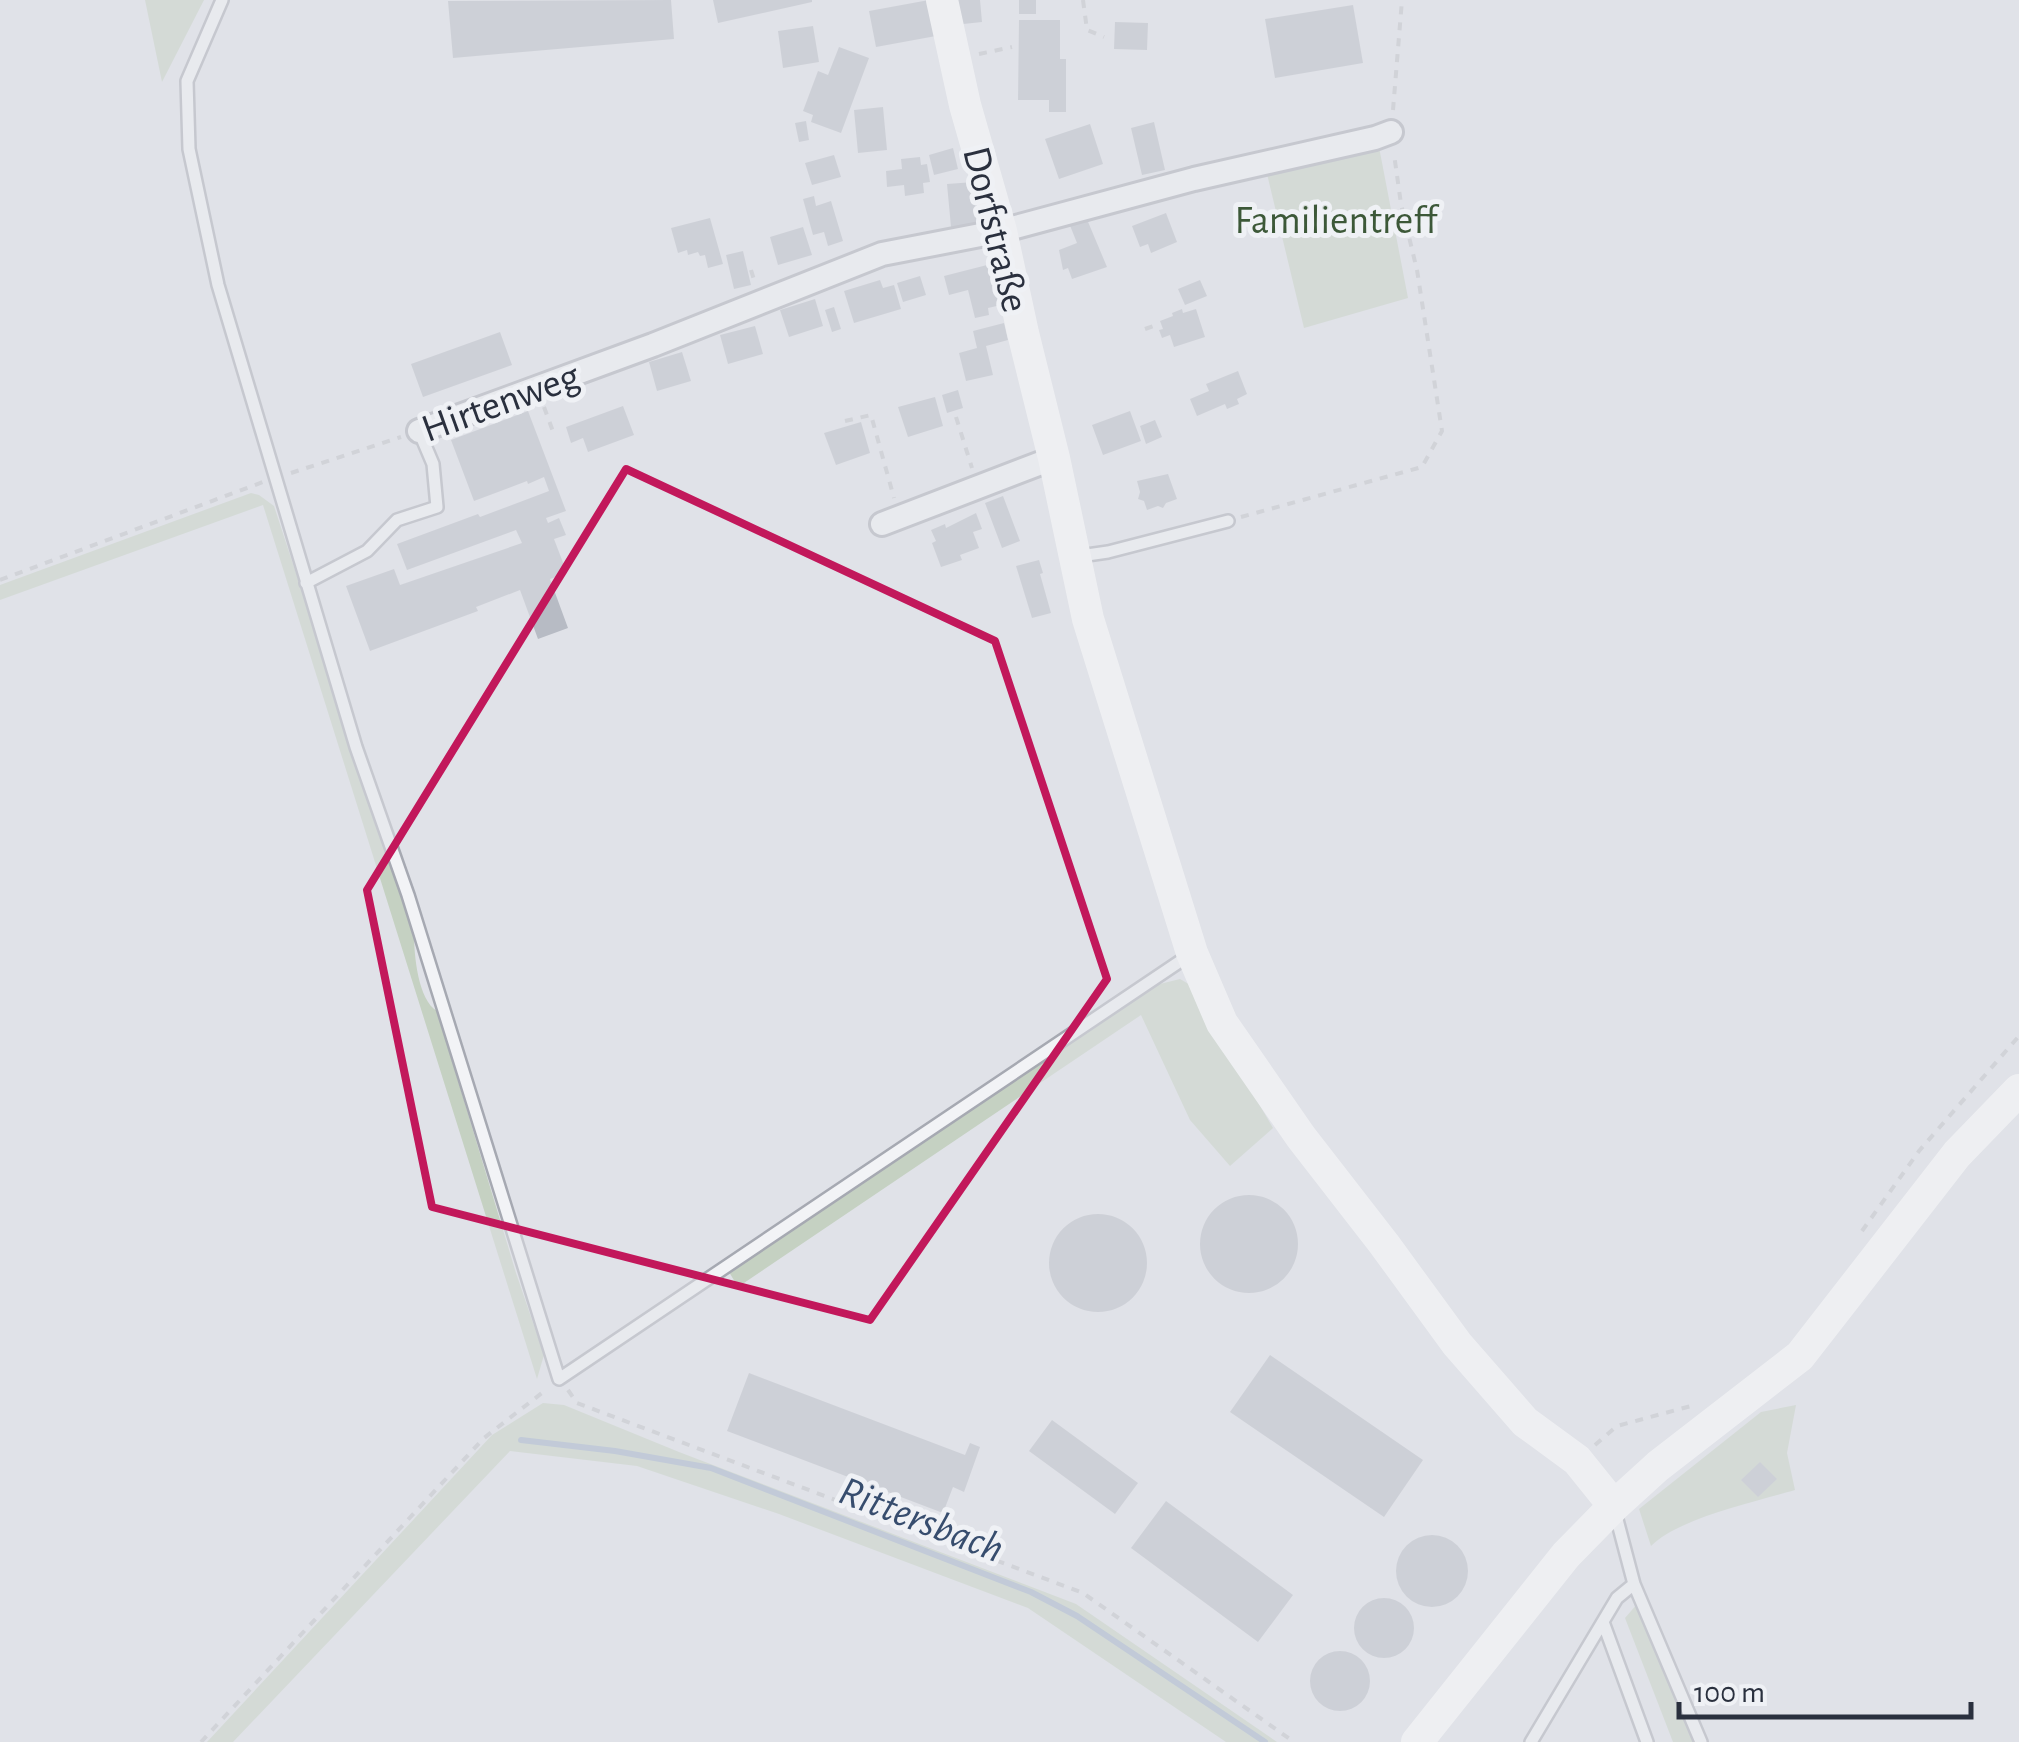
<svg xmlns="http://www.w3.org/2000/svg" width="2019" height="1742" font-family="'Alegreya Sans',sans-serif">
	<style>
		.green { fill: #c5d1c2 }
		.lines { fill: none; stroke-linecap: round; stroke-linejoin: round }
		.stream { stroke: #9daec5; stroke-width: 6 }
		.building { fill: #b7bbc4 }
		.lane-casing { stroke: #a6a9b2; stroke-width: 16 }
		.street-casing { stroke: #a6a9b2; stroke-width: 28 }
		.path { stroke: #bec0c6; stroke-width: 4; stroke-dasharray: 8 8; stroke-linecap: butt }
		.lane { stroke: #f2f3f6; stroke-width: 11 }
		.street { stroke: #f2f3f6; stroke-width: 22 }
		.secondary { stroke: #fff; stroke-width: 32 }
		.marked { fill: none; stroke: #c2185b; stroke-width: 8; stroke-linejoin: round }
		.labels { text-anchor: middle; stroke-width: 10; stroke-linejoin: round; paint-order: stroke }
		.park-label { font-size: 40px; fill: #3c5838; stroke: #eff1f5 }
		.street-label { font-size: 40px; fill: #2a303e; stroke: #eff1f5 }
		.water-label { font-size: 42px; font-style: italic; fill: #374d6e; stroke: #eff1f5 }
	</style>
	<rect width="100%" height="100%" fill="#e0e2e8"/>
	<path class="green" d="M145 0H204L162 82Z
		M1379 147 1408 298 1304 328 1267 174Z
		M251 493 259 495 274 506 414 934C414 955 418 1000 437 1011L516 1273 544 1355 537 1379 263 505 0 600V585Z
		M1180 979 1199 990 1224 1044 1273 1128 1230 1166 1190 1120 1141 1015 738 1287 729 1272 1152 986Z
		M543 1403 564 1405 679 1452 1076 1604 1277 1742H1226L1028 1608 779 1514 637 1466 510 1451 233 1742H207L492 1435Z
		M1796 1405 1787 1453 1795 1490C1755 1502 1679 1518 1651 1546L1639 1509 1761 1412Z
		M1638 1603 1693 1742H1673L1625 1618Z"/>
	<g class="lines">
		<path class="stream" d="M521 1440 615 1451 711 1468 1031 1592 1077 1616 1265 1742"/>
	</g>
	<path class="building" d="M671 0 674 39 453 58 448 1Z
		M713 0H812V2L718 23Z
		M929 0 936 36 876 47 869 11Z
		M951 0H980L982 22 954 25Z
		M1019 0H1036V14H1019Z
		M1353 5 1363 63 1275 78 1265 19Z
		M1019 20H1060V59H1066V112H1049V100H1018Z
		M1115 22 1148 23 1147 50 1114 49Z
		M813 26 819 62 783 68 778 31Z
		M839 47 869 58 841 133 811 122 813 115 803 111 818 71 828 75Z
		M883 107 887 150 858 153 854 110Z
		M806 121 809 140 799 142 795 123Z
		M1154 122 1165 170 1142 175 1131 128Z
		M1090 124 1103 164 1059 179 1045 139Z
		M953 148 958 169 934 175 929 155Z
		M834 155 841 177 812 185 805 163Z
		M920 157 921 165 927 164 930 182 923 183 924 193 905 196 904 185 887 187 886 171 902 169 901 159Z
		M974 182 977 225 951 227 947 184Z
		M814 196 816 206 831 201 843 241 828 246 824 232 813 235 803 199Z
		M1166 213 1177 242 1151 253 1148 244 1140 247 1132 226Z
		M1086 217 1107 267 1072 279 1068 268 1063 270 1059 250 1077 243 1069 223Z
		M710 218 723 264 708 268 705 255 700 256 698 252 688 255 687 250 678 253 671 228Z
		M803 227 812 255 778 265 770 237Z
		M743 251 751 285 734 289 726 255Z
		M991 264 1001 305 988 308 989 315 975 318 968 290 949 295 944 276Z
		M920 276 926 295 903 302 897 283Z
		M880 280 883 288 894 285 901 309 854 323 844 291Z
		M1200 280 1207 296 1185 305 1178 289Z
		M815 299 823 326 789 337 780 310Z
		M834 307 841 329 832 332 825 310Z
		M1182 309 1183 313 1196 309 1205 337 1174 347 1170 335 1162 338 1159 330 1163 329 1160 321 1173 316 1172 313Z
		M1004 323 1008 340 986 346 993 375 966 381 959 353 977 348 973 331Z
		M755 326 763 354 728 364 720 335Z
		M500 332 512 365 423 397 411 364Z
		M682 352 691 381 657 391 649 362Z
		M1238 371 1247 394 1237 399 1239 404 1227 409 1225 404 1197 416 1190 399 1209 391 1206 384Z
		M958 390 963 408 947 413 942 395Z
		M935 397 943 426 908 437 898 407Z
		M623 406 634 435 588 452 583 438 571 443 566 427Z
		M528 411 566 511 546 518 548 523 559 518 566 535 554 539 567 573 550 579 568 628 538 639 520 590 476 607 478 611 370 651 346 586 394 569 400 585 522 543 516 530 407 570 397 544 478 514 480 517 549 491 544 477 528 484 527 481 474 501 451 440Z
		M1130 411 1141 441 1103 455 1092 425Z
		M1155 420 1162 437 1146 444 1140 426Z
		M861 422 870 453 836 465 824 433Z
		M1168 474 1177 499 1166 503 1163 508 1158 506 1147 510 1144 501 1138 499 1140 492 1137 481Z
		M1003 496 1020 541 1002 548 985 503Z
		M976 513 982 529 973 532 979 548 960 555 962 560 941 567 932 543 936 541 931 530 945 524 946 528Z
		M1039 560 1043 573 1040 574 1051 613 1032 618 1016 566Z
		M1200 1244a49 49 0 1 1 98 0a49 49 0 1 1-98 0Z
		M1049 1263a49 49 0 1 1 98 0a49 49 0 1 1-98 0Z
		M1270 1355 1423 1460 1384 1517 1230 1412Z
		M749 1373 965 1455 970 1443 980 1447 964 1492 953 1487 943 1513 727 1431Z
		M1052 1420 1138 1483 1115 1514 1029 1451Z
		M1760 1462 1777 1479 1758 1497 1741 1480Z
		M1166 1501 1293 1595 1258 1642 1131 1548Z
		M1396 1571a36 36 0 1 1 72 0a36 36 0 1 1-72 0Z
		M1354 1628a30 30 0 1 1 60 0a30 30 0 1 1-60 0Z
		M1310 1681a30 30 0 1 1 60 0a30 30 0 1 1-60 0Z"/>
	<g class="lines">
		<g class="lane-casing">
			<path id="lane" d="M222 0 187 81 189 149 218 285 356 747 408 895 559 1379 1188 956
				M1080 556 1108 552 1228 521
				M306 583 367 551 397 520 437 507 433 464 419 431
				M1615 1512 1634 1584 1701 1742
				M1603 1622 1647 1742
				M1531 1742 1617 1598 1634 1584"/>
		</g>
		<g class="street-casing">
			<path id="street" d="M419 431 653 345 882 254 1001 231 1194 179 1375 138 1391 132
				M882 524 1054 458"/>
		</g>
		<path class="path" d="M1083 0 1087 30 1104 37
			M979 54 1012 47
			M1393 110 1402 0
			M751 270 755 283
			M1145 329 1156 325
			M544 407 555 437
			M956 417 972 468
			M845 421 871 415 894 498
			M291 473 401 437
			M1241 517 1422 467 1442 431 1417 270 1401 204 1394 154
			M0 580 263 482
			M1862 1231 1919 1151 2019 1036
			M568 1390 577 1403 1083 1593 1294 1742
			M1595 1445 1617 1426 1691 1406
			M201 1742 484 1438 547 1389"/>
		<use href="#lane" class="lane"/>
		<use href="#street" class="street"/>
		<path class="secondary" d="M942 0 965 105 1001 231 1023 333 1054 458 1088 619 1192 953 1222 1023 1301 1137 1384 1244 1457 1344 1525 1422 1577 1460 1614 1506
			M1417 1742 1566 1555 1614 1506 1658 1466 1800 1356 1957 1154 2019 1090"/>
	</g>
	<path d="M0 0H2019V1742H0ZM626 469 995 641 1107 979 870 1320 432 1207 367 890Z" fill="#e0e2e8" fill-opacity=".55" fill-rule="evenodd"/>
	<path class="marked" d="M626 469 995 641 1107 979 870 1320 432 1207 367 890Z"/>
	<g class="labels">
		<g class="park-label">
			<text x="1336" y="233">Familientreff</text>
		</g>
		<g class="street-label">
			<text transform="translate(997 229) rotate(76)" y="14">Dorfstraße</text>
			<text transform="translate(500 401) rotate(-20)" y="14">Hirtenweg</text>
		</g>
		<g class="water-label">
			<text transform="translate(922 1518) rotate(21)" y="15">Rittersbach</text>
		</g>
	</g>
	<path d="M1679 1702v15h292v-15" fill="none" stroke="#2a303e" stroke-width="5"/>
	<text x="1694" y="1702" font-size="30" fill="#2a303e" stroke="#eff1f5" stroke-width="8" paint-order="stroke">100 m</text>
</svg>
